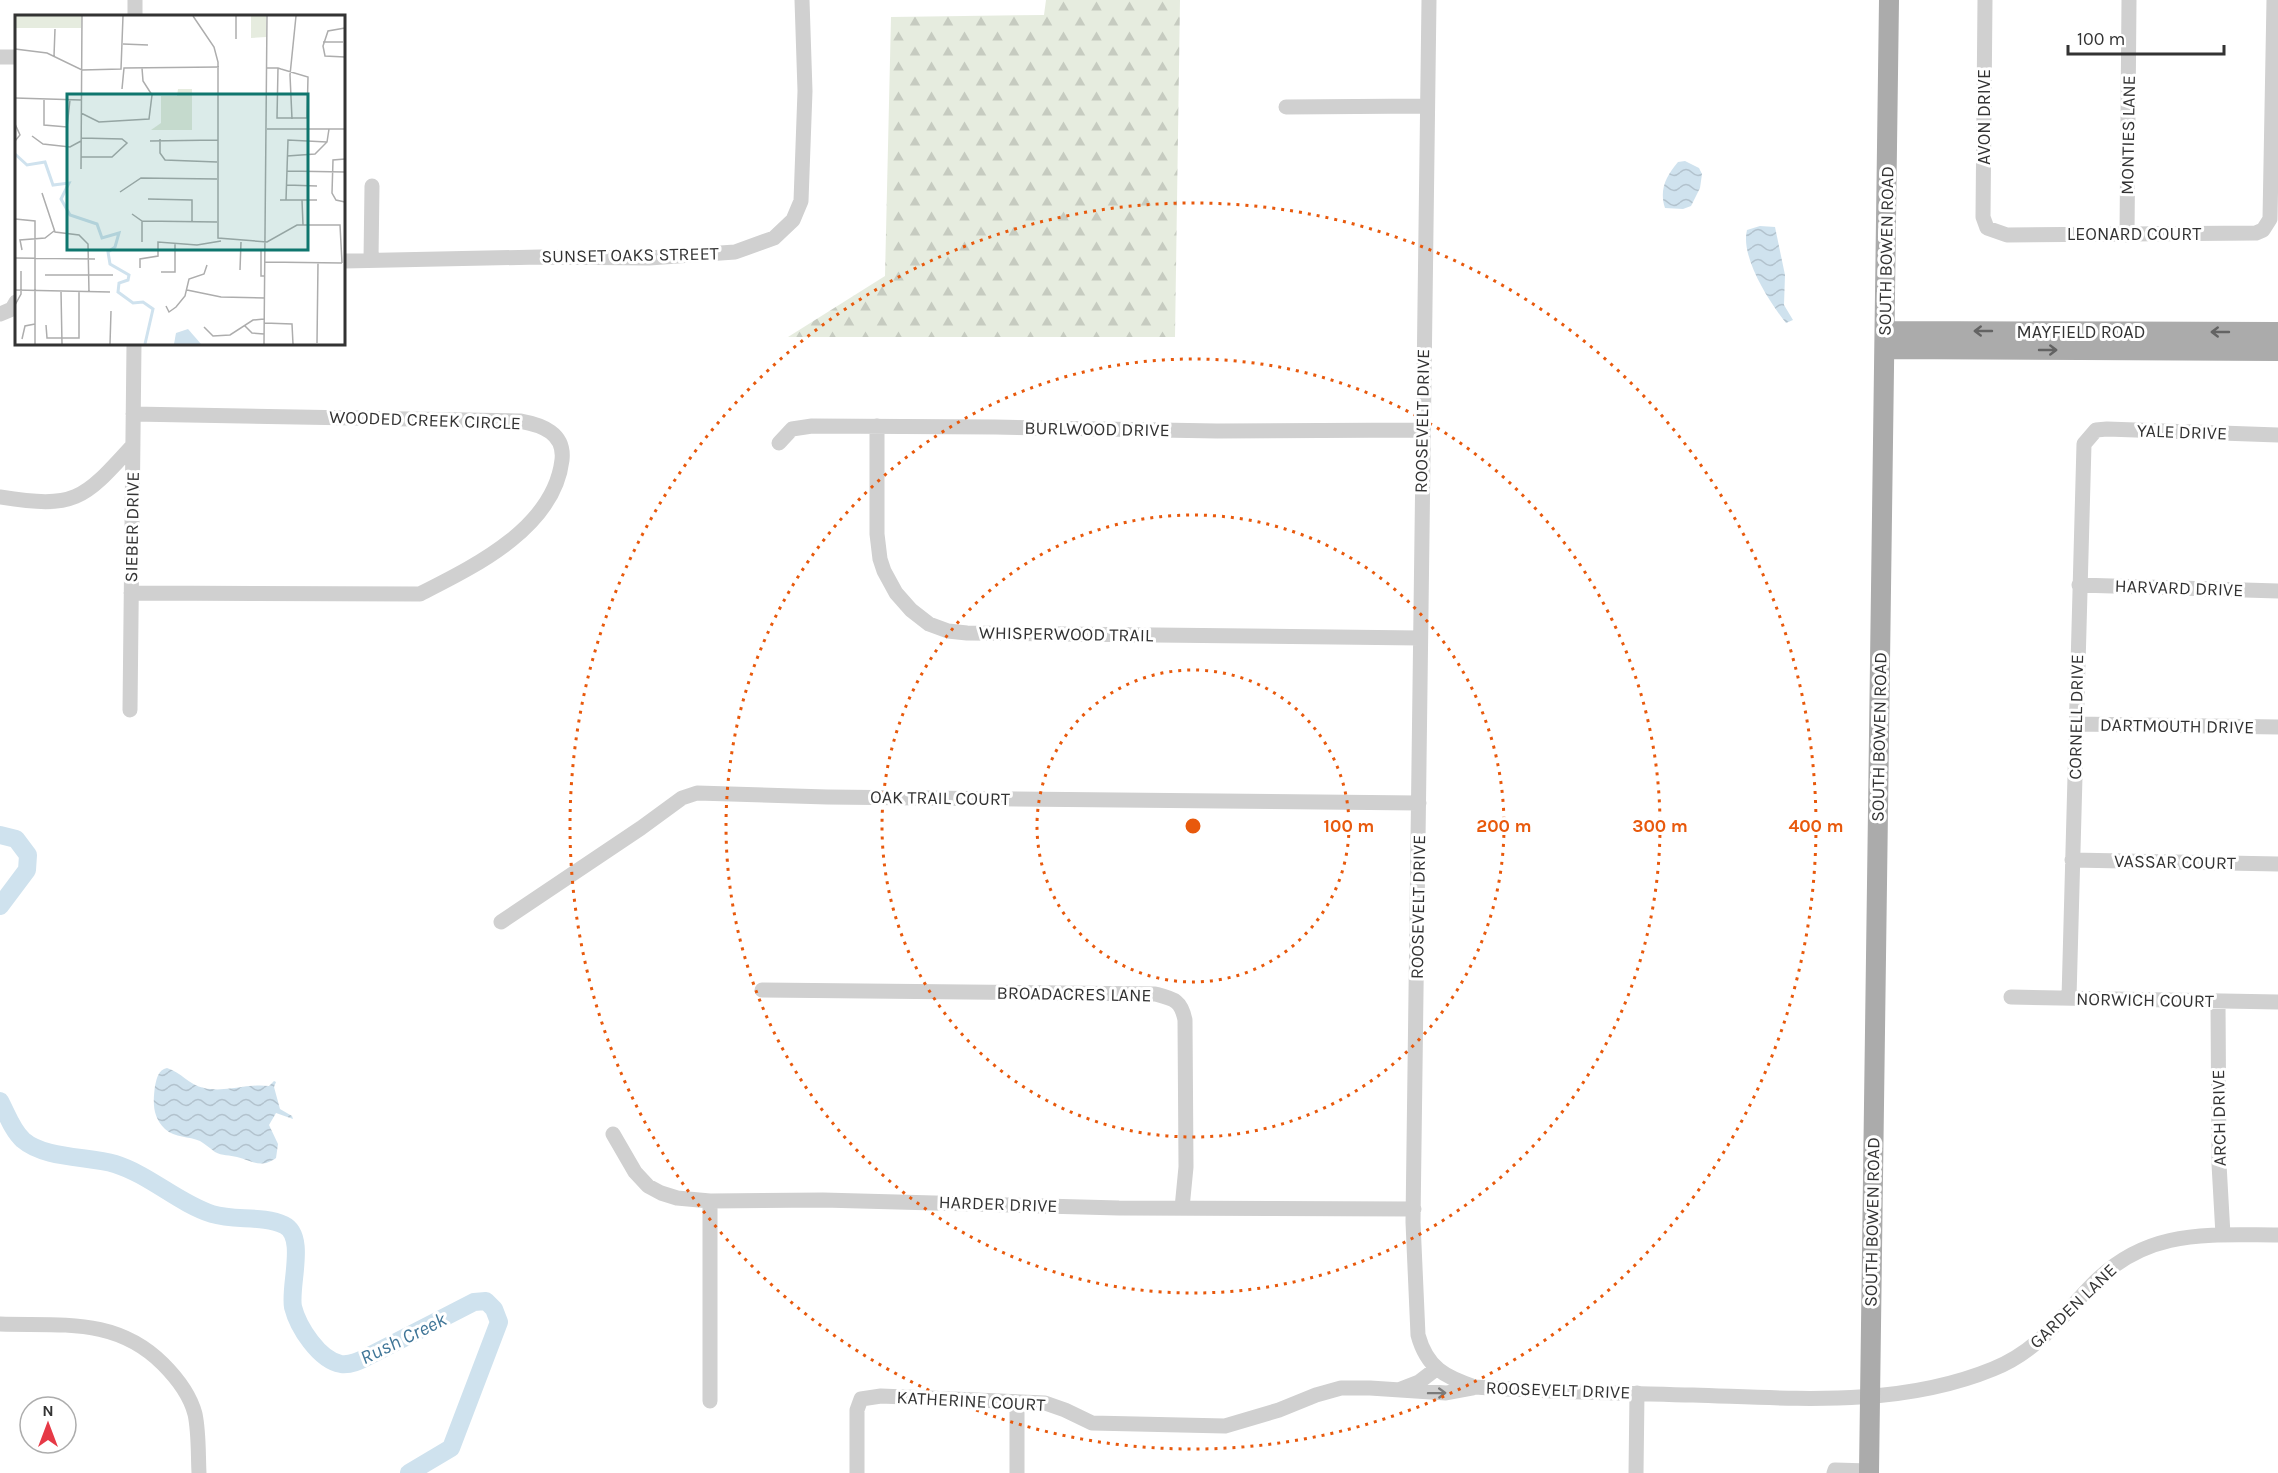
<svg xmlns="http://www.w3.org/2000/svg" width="2278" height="1473" font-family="Karla,sans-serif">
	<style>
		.forest { fill: url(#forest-firs) }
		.water { fill: url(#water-waves) }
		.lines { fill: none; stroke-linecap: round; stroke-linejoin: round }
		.river { stroke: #cfe2ee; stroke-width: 18 }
		.minor { stroke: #d0d0d0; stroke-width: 15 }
		.major { stroke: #ababab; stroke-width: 20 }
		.oneway { stroke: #636363 }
		.oneway2 { stroke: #7a7a7a }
		.ring { fill: none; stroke: #e8590c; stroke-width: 3; stroke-dasharray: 3 6 }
		.labels { text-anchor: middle; stroke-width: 6; stroke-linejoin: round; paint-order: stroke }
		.street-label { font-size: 18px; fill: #333; stroke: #fff }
		.water-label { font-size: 20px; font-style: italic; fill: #3f7597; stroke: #fff }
		.inset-river { fill: none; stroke: #cfe2ee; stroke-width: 3 }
		.inset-road { fill: none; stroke: #adadad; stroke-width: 1.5 }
		.view { fill: #0f766e; fill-opacity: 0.15; stroke: #0f766e; stroke-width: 3 }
		.inset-edge { fill: none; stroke: #333; stroke-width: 3 }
		.centre { fill: #e8590c; stroke: #fff; stroke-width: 3 }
		.ring-label { font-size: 18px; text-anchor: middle; font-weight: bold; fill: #e8590c; stroke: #fff; stroke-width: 6; stroke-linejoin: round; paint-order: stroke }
	</style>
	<defs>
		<pattern id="forest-firs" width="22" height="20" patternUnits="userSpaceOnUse" patternTransform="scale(1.5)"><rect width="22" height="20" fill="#e6ecdf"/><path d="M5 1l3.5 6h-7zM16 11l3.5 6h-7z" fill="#c6cbc0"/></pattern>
		<pattern id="water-waves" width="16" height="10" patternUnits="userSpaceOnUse" patternTransform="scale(1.5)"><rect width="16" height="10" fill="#cfe2ee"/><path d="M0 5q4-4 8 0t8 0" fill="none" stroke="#b2c2cd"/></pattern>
	</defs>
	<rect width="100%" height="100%" fill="#fff"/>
	<path class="forest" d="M1046 0H1180L1175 337H788L885 276 891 17 1044 15Z"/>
	<path class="water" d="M1685 161 1699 168 1702 174 1700 188 1691 206 1683 209 1665 208C1659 190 1666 176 1678 162Z
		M1760 226 1775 227 1785 275 1784 305 1793 320 1786 323C1770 303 1740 257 1747 230Z
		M167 1068C181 1072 189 1085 204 1088 226 1093 247 1083 269 1086L274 1081 276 1082 274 1087 280 1109 292 1116 293 1119 276 1113 269 1125 278 1144 276 1158C261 1169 252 1161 237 1157 230 1155 222 1156 215 1152 210 1148 205 1144 200 1141 189 1136 175 1138 165 1129 152 1116 153 1102 155 1086 157 1078 158 1070 167 1068Z"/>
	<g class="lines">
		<path class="river" d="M0 835 16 839 28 855 27 870 0 906
			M0 1101C7 1114 12 1130 23 1140 45 1159 88 1156 115 1164 150 1175 178 1203 212 1214 235 1221 262 1215 284 1225 307 1236 289 1286 293 1307 298 1327 319 1360 341 1364 351 1365 359 1361 367 1357L474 1302 486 1301 494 1309 499 1322 451 1448 409 1473"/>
		<path class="minor" d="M1429 0 1413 1222 1418 1335C1427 1368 1445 1377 1475 1387 1548 1392 1620 1393 1693 1395 1793 1398 1898 1408 1993 1369 2038 1351 2060 1318 2092 1285 2147 1228 2207 1235 2278 1235
			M1985 0 1983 217 1987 228 2007 235 2256 233 2263 230 2270 219 2274 0
			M135 16V0
			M0 57H16
			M1286 107 1427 106
			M2127 235 2129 0
			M371 260 372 186
			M344 261 540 257 649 258 735 252 774 238 793 220 801 201 805 91 802 0
			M0 314 12 309 16 302
			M877 426V534L880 559 884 571 896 593 911 610 929 624 948 631 967 633 1420 638
			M779 443 792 429 812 426 995 427 1217 431 1422 430
			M0 497C76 509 83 500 133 445
			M2079 585 2278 591
			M131 593 420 594C475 566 554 528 562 460 565 433 542 425 520 421L133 414
			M130 710 134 344
			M2076 724 2278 727
			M2072 860 2278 864
			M501 922 641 828 682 798 697 793 827 797 1419 803
			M762 990 1155 994C1174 999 1181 1000 1185 1020L1186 1167 1182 1208
			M2011 997 2278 1002
			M2069 998 2084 444 2096 430 2107 429 2278 435
			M2218 1001 2219 1164 2223 1235
			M613 1134 635 1172 648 1186 661 1193 677 1198 710 1201 823 1200 1119 1208 1414 1209
			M710 1201V1401
			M0 1324C61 1326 116 1317 163 1364 176 1377 190 1395 195 1414 199 1433 198 1454 199 1473
			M1401 1389 1419 1382 1436 1369
			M1017 1403V1473
			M857 1473V1410L861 1399 881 1396 1045 1403 1065 1410 1092 1423 1225 1426 1279 1410 1316 1395 1341 1388H1370L1446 1393 1473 1388
			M1636 1473 1637 1393
			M1834 1473 1835 1470 1869 1471"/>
		<path class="major" d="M1885 331 2278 332
			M1885 349 2278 351
			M1869 1473 1889 0"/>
	</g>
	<defs><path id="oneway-shaft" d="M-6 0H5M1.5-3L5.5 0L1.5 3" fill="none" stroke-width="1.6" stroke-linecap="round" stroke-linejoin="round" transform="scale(1.5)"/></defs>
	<g class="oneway">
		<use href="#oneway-shaft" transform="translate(1983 331) rotate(-180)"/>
		<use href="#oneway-shaft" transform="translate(2220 332) rotate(-180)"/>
		<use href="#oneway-shaft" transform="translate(2048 350)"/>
	</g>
	<use class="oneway2" href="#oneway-shaft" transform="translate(1437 1393) rotate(-1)"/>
	<g class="ring">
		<circle cx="1193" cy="826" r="156"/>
		<circle cx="1193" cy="826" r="311"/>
		<circle cx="1193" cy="826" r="467"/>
		<circle cx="1193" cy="826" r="623"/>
	</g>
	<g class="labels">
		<g class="street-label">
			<text transform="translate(1984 117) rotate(-90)" y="6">AVON DRIVE</text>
			<text transform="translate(2128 135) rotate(-89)" y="6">MONTIES LANE</text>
			<text x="2134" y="240">LEONARD COURT</text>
			<text transform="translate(1886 251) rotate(-89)" y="6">SOUTH BOWEN ROAD</text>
			<text transform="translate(630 255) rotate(-1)" y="6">SUNSET OAKS STREET</text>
			<text x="2081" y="338">MAYFIELD ROAD</text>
			<text transform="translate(425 420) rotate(2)" y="6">WOODED CREEK CIRCLE</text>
			<text transform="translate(1422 421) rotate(-89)" y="6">ROOSEVELT DRIVE</text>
			<text transform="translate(1097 429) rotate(1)" y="6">BURLWOOD DRIVE</text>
			<text transform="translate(2182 432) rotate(2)" y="6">YALE DRIVE</text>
			<text transform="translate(132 527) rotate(-89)" y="6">SIEBER DRIVE</text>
			<text transform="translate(2179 588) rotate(2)" y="6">HARVARD DRIVE</text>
			<text transform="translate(1066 634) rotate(1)" y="6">WHISPERWOOD TRAIL</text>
			<text transform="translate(2076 717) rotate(-89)" y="6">CORNELL DRIVE</text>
			<text transform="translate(2177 726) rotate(1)" y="6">DARTMOUTH DRIVE</text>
			<text transform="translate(1879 737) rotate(-89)" y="6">SOUTH BOWEN ROAD</text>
			<text transform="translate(940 798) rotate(1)" y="6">OAK TRAIL COURT</text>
			<text transform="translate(2175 862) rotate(1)" y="6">VASSAR COURT</text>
			<text transform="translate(1418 907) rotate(-89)" y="6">ROOSEVELT DRIVE</text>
			<text transform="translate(1074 994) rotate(1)" y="6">BROADACRES LANE</text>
			<text transform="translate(2145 1000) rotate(1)" y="6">NORWICH COURT</text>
			<text transform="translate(2219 1118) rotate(-91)" y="6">ARCH DRIVE</text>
			<text transform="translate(998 1204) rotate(2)" y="6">HARDER DRIVE</text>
			<text transform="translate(1872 1222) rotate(-89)" y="6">SOUTH BOWEN ROAD</text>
			<text transform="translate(2073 1306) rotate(-44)" y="6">GARDEN LANE</text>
			<text transform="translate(1558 1390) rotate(2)" y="6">ROOSEVELT DRIVE</text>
			<text transform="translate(971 1401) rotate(3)" y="6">KATHERINE COURT</text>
		</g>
		<g class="water-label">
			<text transform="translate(403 1338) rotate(-26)" y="7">Rush Creek</text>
		</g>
	</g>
	<g transform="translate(15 15)">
		<rect width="330" height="330" fill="#fff"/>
		<path d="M236 1H251V22L236 23Z" fill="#e6ecdf"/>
		<path d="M163 74H177V115H136L146 108V81H162Z" fill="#e6ecdf"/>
		<path d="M0 1H67L66 13H0Z" fill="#e6ecdf"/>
		<path d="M173 314 186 329H159L161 318Z" fill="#cfe2ee"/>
		<path class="inset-river" d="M0 139 12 150 30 147 38 170 54 168 46 184 55 200 82 209 87 223 104 218 100 232 93 237 95 249 114 260 113 265 104 268 103 277 118 288 128 287 138 294 130 329"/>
		<path class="inset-road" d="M178 1 199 32 203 47V223L252 227 282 210H325L327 248M330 13 313 16 308 31 310 41 330 42M221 24V1M308 27H328M108 29 133 30M0 34 32 38 67 55 106 54 108 1M39 41 40 14M252 53H263L266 54 293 62 292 103H262L263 53M107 74 109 53 204 52M0 83 66 85M29 85V110L52 112 55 85M66 98 84 107 134 104 137 80 128 66 127 53M277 104 275 60 281 1M0 109 5 120 0 126M252 114H330M17 121 28 129 55 132 66 126M145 124V138L150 145 202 147M135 126 203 125M272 141 300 139 312 127 314 114M66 142H97L112 128 107 124 66 123M330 144 318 145 317 178 321 185 330 187M66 154 67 1M272 156 330 157M272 170 302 171M105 177 126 163 202 164M27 178 40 217 64 220 73 229 74 277M133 184 177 185V207M265 185H302M271 185 273 125 312 127M287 185 288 210M117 199 127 206 202 207M0 204 20 206V329M127 206V227M7 235 5 225 30 223 39 216M0 243 80 244M250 247 327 248M125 253V244L143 241V227L182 230 206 226M225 255 226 227M146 257H160V228M30 260H98M250 261H246V235H250M0 275 95 277M172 275 206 282 250 283M46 276 47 329M0 290 6 279V256M151 291 154 297 161 292 170 281 174 264 189 259 192 250M249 308 277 309 278 329M31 310 32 323H64V277M230 311 237 318 249 319M189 312 198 321 215 320 238 305 249 304M7 324 10 311 20 309M302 328 303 248M95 329 96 296M249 329 252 1"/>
		<path class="view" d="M52 79H293V235H52Z"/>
		<rect width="330" height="330" class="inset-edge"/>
	</g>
	<circle cx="1193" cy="826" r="9" class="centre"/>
	<g class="ring-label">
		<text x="1349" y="832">100 m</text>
		<text x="1504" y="832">200 m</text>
		<text x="1660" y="832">300 m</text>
		<text x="1816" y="832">400 m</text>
	</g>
	<g transform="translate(48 1425)"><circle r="28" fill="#ffffff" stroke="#adadad" stroke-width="1.5"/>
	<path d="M0-4.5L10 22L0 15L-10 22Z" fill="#e63946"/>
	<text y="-9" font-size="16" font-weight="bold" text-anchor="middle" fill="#333333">N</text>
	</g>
	<path d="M2068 45v9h156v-9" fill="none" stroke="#333333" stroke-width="3"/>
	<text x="2077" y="45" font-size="18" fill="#333333" stroke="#ffffff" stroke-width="4.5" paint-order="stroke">100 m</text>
</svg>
